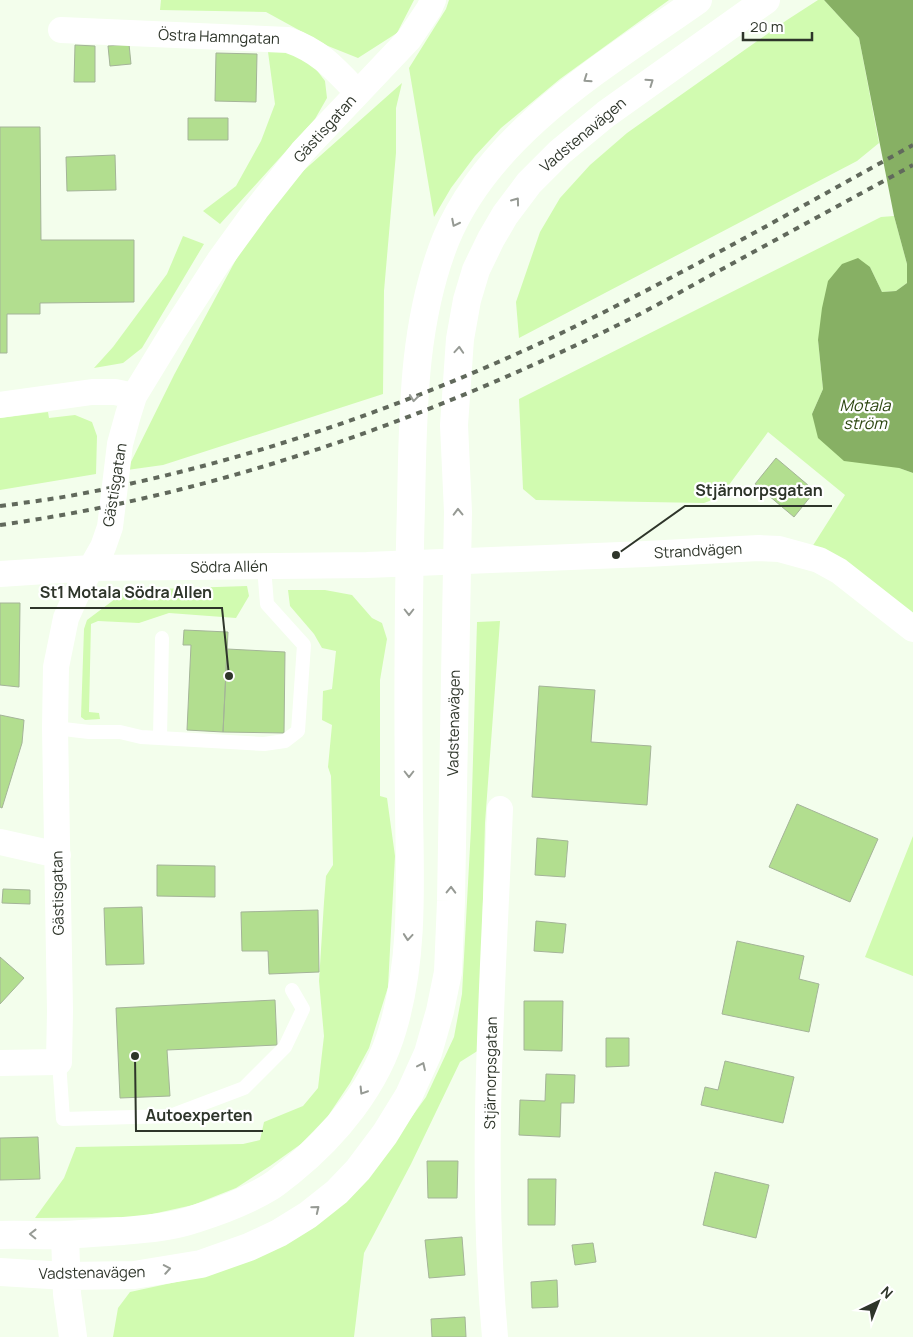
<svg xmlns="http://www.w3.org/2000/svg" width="913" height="1337" font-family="Manrope,sans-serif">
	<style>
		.green { fill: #d1fbb0 }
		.water { fill: #87b064 }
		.building { fill: #b2de8f; stroke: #a4b498 }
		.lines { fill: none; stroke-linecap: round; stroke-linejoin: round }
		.service { stroke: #fff; stroke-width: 14 }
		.minor { stroke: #fff; stroke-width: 26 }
		.secondary { stroke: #fff; stroke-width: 28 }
		.rail { stroke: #61695c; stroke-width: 4; stroke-dasharray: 6 6; stroke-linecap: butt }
		.oneway { stroke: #969a94 }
		.labels { text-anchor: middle; stroke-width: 4.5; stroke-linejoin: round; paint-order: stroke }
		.street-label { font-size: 15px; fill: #2e352a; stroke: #fff }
		.water-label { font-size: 16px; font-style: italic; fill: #2b450f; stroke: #fff }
		.leader { fill: none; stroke: #2e352a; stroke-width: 2 }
		.callout-dot { fill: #2e352a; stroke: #fff; stroke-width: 2 }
		.callout-label { font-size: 16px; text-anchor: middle; font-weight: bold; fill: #2e352a; stroke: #fff; stroke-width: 4.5; stroke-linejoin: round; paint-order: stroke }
	</style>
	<rect width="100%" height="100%" fill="#f3feec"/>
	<path class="green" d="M161 0H414L397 33 358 58 328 46 266 12 160 10Z
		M449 0H669L560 79 501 128 475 156 451 188 434 217 409 68 446 9Z
		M818 0H824L859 38 879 143 857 161 519 338 516 302 540 232 560 198 590 165 627 133 787 20Z
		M268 52H289L309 60 325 81 327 98 315 119 220 224 203 211 236 186 261 141 275 104Z
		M402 83 396 108V153L384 291 383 394 163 465 127 470 174 375 240 252 293 180Z
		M894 216 907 264V283L896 291 882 292 870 267 818 340 823 389 812 414 899 468 913 473V622L805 558 845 495 768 432 720 497 704 503 536 500 523 489 519 399 881 217Z
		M183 236 204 244 142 348 123 363 94 368 113 347 167 274Z
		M48 412 49 418 75 415 92 422 97 436 96 474 0 490V418Z
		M247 586 249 596 236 618 169 613 139 623 98 621 91 624 89 712 99 713 100 719 85 720 81 717 84 629 87 620 127 590Z
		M288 590H325L352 595 372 618 382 623 387 639 380 680V796L387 798 395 856 388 987 369 1048 350 1083 328 1116 301 1144 270 1166 236 1188 193 1205 139 1217 35 1218 64 1178 76 1147 243 1144 260 1140 264 1122 303 1106 318 1088 324 1036 319 981 324 902 326 876 333 865 331 776 328 767 332 725 322 720 323 691 332 689 336 651 322 648 314 634 290 606Z
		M500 621 485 823 479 1050 460 1062 411 1164 364 1253 354 1337H113L118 1308 130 1292 190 1279 240 1264 398 1136 426 1097 454 1037 462 994 471 828 477 622Z
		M913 836V976L865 957Z"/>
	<path class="water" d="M824 0H913V473L899 468 844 461 818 438 812 414 823 389 818 340 822 308 828 281 842 264 858 258 870 267 882 292 896 291 907 283V264L894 216 859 38Z"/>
	<path class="building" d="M129 44 131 64 110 66 108 46Z
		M75 45 95 46V82H74Z
		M216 53 257 54 256 102 215 101Z
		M188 118H228V140H188Z
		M0 127H40L41 240H134V302L40 303V314H7V353H0Z
		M115 155 116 190 67 191 66 157Z
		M776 458 815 491 794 517 755 484Z
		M0 603H20L19 687 0 685Z
		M184 630 228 632 223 732 187 730 191 645H183Z
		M227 649 285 652 284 733 223 732Z
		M539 686 595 690 591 742 651 746 647 805 532 797Z
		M0 715 24 720 22 743 2 808 0 807Z
		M797 804 878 839 850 902 769 867Z
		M537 838 568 841 565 877 535 875Z
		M157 865 215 866V897L157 896Z
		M3 889 30 890V904L2 903Z
		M142 907 144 964 106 965 104 908Z
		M318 910 319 972 269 974 268 951H242L241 912Z
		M536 921 566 924 563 953 534 951Z
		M737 941 804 956 799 979 819 984 809 1032 722 1014Z
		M0 957 24 978 0 1004Z
		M275 1000 277 1045 167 1050 170 1096 120 1098 116 1008Z
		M524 1001H563L562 1051 524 1050Z
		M606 1038H629V1066L606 1067Z
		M725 1061 794 1077 783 1123 701 1105 705 1087 718 1090Z
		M546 1074 575 1075 574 1103H561L560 1137 519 1135 520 1100 545 1101Z
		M38 1137 40 1179 0 1180V1138Z
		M427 1161H458L457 1198H428Z
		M715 1172 769 1185 756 1238 703 1225Z
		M528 1179H556L555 1225H528Z
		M462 1237 465 1275 429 1278 425 1240Z
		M593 1243 596 1262 575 1265 572 1245Z
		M557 1280 558 1307 532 1308 531 1282Z
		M465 1317 466 1337H432L431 1319Z"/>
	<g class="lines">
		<path class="service" d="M55 728 89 732H120L141 737 264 744 285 741 298 731 304 645 267 604 264 567
			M160 737 162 638
			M59 1062 63 1119 170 1116 244 1088 285 1047 303 1009 292 990"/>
		<path class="minor" d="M61 30 288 40C320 51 335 69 358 93
			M0 405 92 392H115L134 396
			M0 574 91 568 367 565 646 554 759 548 779 549 819 560 839 571 913 629
			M0 842 58 855
			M0 1063 59 1062 60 1011 55 728 56 667 66 618 78 591 103 547 110 527 120 444 128 415 134 396 173 332 219 261 256 210 302 152 409 39 429 9 433 0
			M495 1337C479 1162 493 985 500 809"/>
		<path class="secondary" d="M0 1235C22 1234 44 1236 65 1235 85 1234 104 1232 123 1231 147 1229 172 1227 195 1219 221 1211 247 1201 270 1187 277 1183 283 1177 290 1172 335 1136 377 1085 393 1028 414 957 410 882 409 808 408 708 408 606 411 506 413 416 412 324 446 239 491 131 606 65 698 0
			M65 1235 67 1294 73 1337
			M0 1272 66 1276 134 1275 201 1264 249 1247 279 1233 308 1215 337 1192 358 1170 385 1134 409 1095 428 1053 440 1011 448 972 451 901 458 512 454 425 460 339 467 300 476 270 491 239 505 215 529 183 560 152 606 114 766 0"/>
		<path class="rail" d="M0 506C23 503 46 500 69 496 234 466 397 410 549 339 673 280 793 211 913 145
			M0 525C220 494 431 418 630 319 662 303 694 284 726 267 788 233 851 199 913 165"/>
	</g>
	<defs><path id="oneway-chevron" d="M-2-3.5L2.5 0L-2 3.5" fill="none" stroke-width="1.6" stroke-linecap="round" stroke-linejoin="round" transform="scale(1.25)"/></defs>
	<g class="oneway">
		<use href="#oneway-chevron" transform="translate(587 79) rotate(145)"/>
		<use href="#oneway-chevron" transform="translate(650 82) rotate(-35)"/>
		<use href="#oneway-chevron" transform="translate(516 201) rotate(-54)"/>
		<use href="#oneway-chevron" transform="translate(455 223) rotate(117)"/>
		<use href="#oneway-chevron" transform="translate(459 350) rotate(-86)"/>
		<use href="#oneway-chevron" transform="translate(414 398) rotate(96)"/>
		<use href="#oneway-chevron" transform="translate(458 512) rotate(-91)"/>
		<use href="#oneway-chevron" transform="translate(409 612) rotate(90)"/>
		<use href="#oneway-chevron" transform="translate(409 774) rotate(90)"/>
		<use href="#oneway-chevron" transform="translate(451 890) rotate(-89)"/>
		<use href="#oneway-chevron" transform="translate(408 937) rotate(95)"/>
		<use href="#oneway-chevron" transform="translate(422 1066) rotate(-65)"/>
		<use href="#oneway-chevron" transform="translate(363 1091) rotate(122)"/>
		<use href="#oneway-chevron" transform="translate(316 1209) rotate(-39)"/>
		<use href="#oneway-chevron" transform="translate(33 1234) rotate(-179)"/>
		<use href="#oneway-chevron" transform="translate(167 1269) rotate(-10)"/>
	</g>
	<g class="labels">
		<g class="street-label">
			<text transform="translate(219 37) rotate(2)" y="5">Östra Hamngatan</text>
			<text transform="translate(325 129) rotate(-48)" y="5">Gästisgatan</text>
			<text transform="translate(583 135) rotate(-40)" y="5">Vadstenavägen</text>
			<text transform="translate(115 485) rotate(-81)" y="5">Gästisgatan</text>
			<text transform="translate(698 551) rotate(-3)" y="5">Strandvägen</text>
			<text transform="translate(229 567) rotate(-1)" y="5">Södra Allén</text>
			<text transform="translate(454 723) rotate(-89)" y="5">Vadstenavägen</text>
			<text transform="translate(58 893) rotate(-91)" y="5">Gästisgatan</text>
			<text transform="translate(491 1073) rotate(-89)" y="5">Stjärnorpsgatan</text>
			<text transform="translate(92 1273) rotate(-1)" y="5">Vadstenavägen</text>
		</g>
		<g class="water-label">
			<text x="865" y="411">Motala<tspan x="865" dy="18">ström</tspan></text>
		</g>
	</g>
	<path class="leader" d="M616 555L685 506H832M229 676L222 608H30M135 1056L136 1131H263"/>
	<g class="callout-dot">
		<circle cx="616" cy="555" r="5"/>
		<circle cx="229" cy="676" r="5"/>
		<circle cx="135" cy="1056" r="5"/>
	</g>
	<g class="callout-label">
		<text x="759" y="496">Stjärnorpsgatan</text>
		<text x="126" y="598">St1 Motala Södra Allen</text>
		<text x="199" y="1121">Autoexperten</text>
	</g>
	<g transform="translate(878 1302) rotate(43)" stroke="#ffffff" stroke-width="4" paint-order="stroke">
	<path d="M0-4L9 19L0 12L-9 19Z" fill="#2e352a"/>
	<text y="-8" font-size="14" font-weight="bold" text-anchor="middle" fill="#2e352a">N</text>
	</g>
	<path d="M743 32v8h69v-8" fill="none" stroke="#2e352a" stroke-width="2.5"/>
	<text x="750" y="32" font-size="15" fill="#2e352a" stroke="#ffffff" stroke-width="4" paint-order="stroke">20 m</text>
</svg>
